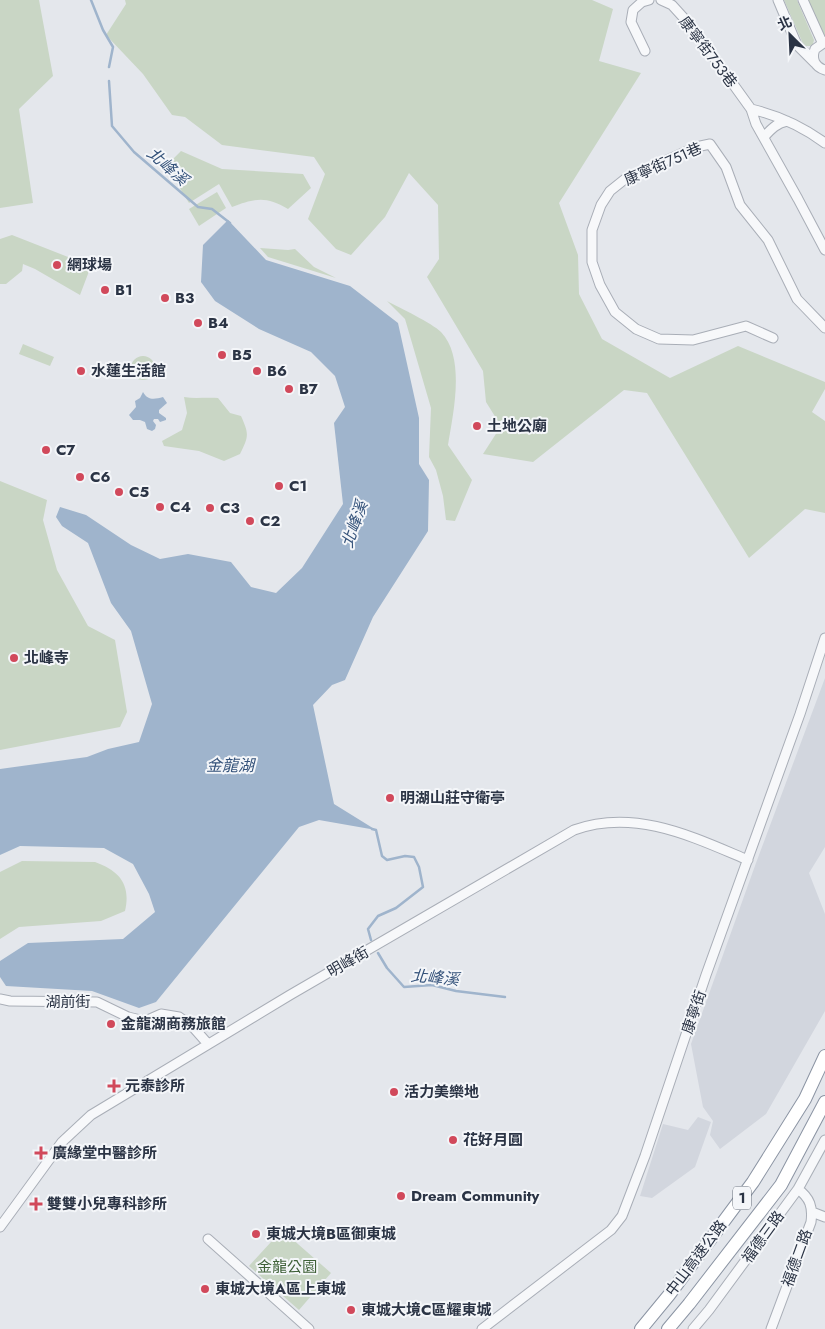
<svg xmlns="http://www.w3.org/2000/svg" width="825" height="1329" font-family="Jost,'Noto Sans TC',sans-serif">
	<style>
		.built { fill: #d2d6de }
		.green { fill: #c9d6c5 }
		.water { fill: #9fb4cc }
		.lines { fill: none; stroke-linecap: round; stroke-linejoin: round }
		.stream { stroke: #9fb4cc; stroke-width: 2.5 }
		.minor-casing { stroke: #a9aeb7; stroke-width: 11 }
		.highway-casing { stroke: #8b94a3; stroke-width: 14 }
		.minor { stroke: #f7f8fa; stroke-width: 9 }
		.highway { stroke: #fff; stroke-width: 12 }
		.poi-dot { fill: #d1495b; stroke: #f4f6f9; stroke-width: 2 }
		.labels { text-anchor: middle; stroke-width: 4; stroke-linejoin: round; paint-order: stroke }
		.shield { fill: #f4f6f9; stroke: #676e7b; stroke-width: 1 }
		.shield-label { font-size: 14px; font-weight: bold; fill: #2b3445 }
		.street-label { font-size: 15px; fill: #2b3445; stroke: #f4f6f9 }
		.poi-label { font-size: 15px; font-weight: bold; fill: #2b3445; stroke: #f4f6f9; text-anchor: start }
		.park-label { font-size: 15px; fill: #3f6138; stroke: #f4f6f9 }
		.water-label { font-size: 16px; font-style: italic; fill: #34527a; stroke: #f4f6f9 }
	</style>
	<rect width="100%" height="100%" fill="#e4e7ec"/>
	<path class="built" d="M825 678V847L809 873 825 914V1011L766 1114 720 1149 710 1135 713 1121 703 1107 691 1044 756 863Z
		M698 1117 711 1122 695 1167 652 1198 640 1196 663 1124 688 1130Z"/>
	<path class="green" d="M0 0H39L53 76 19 109 33 203 0 208Z
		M125 0H592L613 9 599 61 641 73 559 203 578 255 579 294 602 339 670 378 738 346 825 382V389L812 412 825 421V513L805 509 749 558 647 393 624 390 533 462 483 454 501 426 486 402 483 371 427 277 439 259 438 205 409 173 385 217 351 255 336 249 308 219 325 174 314 157 222 145 185 117 172 115 143 74 106 35 126 4Z
		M784 0H797L814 40 813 44 810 46H804Z
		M808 0H825V37H824Z
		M181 151 222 169 303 174 311 188 288 209C266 196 256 198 232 207L219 184 189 203 166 166Z
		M217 192 226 208 199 226 189 209Z
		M12 235 91 266 80 295 35 269 23 264 22 271 6 284H0V239Z
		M260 248 288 250 295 249 314 267 336 278 268 257Z
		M387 301C400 308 432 323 441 332 466 358 453 414 448 445L472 480 455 521 446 520 443 496 436 470 429 457 431 408 405 319Z
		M23 344 54 357 50 366 19 354Z
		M131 368a12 12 0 1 1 24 0a12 12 0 1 1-24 0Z
		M184 397C195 399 206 397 218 398L230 413 241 416C249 434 249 436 240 454L224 461 199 451 164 446 162 441 182 430 187 413Z
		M0 481 47 500 43 520 57 570 88 626 115 640 127 712 120 727 0 750Z
		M22 861 95 862C120 871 131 885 125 911L101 921 19 927 0 939V872Z
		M282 1230 331 1273 299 1310 249 1266Z"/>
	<path class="water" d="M228 220 266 260 350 286 398 323 419 418V464L429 480 428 531 373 617 345 680 332 685 313 705 334 804 376 830 319 820 299 827 156 1002 139 1008 92 991 6 986 0 977V961L28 943 123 939 155 912 149 894 133 864 104 848 20 846 0 855V769L87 757 108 749 139 742 152 704 131 631 111 603 88 543 62 526 56 517 60 507 86 515 131 545 160 559 188 554 231 562 251 587 276 593 302 568 343 504 334 423 345 407 335 376 311 352 259 329 215 301 201 282 203 245Z
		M143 392C148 401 155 399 163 397L167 403 159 410V413L166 418V420L160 422 158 419H154L153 421 156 425 155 429 152 431 147 429 145 422 140 420H133L129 415 136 407 135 401 140 398Z"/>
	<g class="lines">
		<path class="stream" d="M91 0 103 30 113 47 109 67
			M109 81 112 126 134 152 198 207 212 209 230 223
			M371 940 368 929 378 916 396 908 423 887 419 867 414 857 405 856 387 860 382 856 376 830 372 829
			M378 953 387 968 404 987 432 985 456 991 505 997"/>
		<g class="minor-casing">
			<path id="minor" d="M661 0 672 5 692 27 751 109 756 124 798 199 825 250
				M778 0 797 45 815 63
				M803 0 822 42
				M825 42 815 49C811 59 815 67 825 70
				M645 51 631 22 633 10 642 2 649 0
				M751 109C777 115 803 127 825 143
				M764 137C771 129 777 123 787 121
				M773 338 746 326 693 340 659 339 636 329 615 312 600 285 592 262V230L601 205 610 191 625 179 696 147 710 144 726 167 740 205 768 240 797 299 825 328
				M0 999 10 1001 97 1002 128 1017 145 1021 161 1014 179 1017 193 1027 208 1044
				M812 1212 825 1217
				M0 1227 62 1142 91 1115 290 995 574 830C635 808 693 837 748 860
				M208 1239 309 1329
				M482 1329 611 1230 622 1216 645 1156 706 975 800 714 825 638
				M693 1329 709 1310 798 1189 825 1140
				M771 1329 811 1222C813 1207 810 1198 798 1189"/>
		</g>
		<g class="highway-casing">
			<path id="highway" d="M641 1329 669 1295 753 1182 805 1099 825 1056
				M668 1329 689 1304 781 1185 825 1102"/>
		</g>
		<use href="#minor" class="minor"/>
		<use href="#highway" class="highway"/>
	</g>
	<g class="poi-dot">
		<circle cx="57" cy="265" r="5"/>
		<circle cx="105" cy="290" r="5"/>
		<circle cx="165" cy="298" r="5"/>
		<circle cx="198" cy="323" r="5"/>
		<circle cx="222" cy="355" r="5"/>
		<circle cx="81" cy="371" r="5"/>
		<circle cx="257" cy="371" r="5"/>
		<circle cx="289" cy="389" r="5"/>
		<circle cx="477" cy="426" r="5"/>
		<circle cx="46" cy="450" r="5"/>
		<circle cx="80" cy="477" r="5"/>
		<circle cx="279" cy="486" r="5"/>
		<circle cx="119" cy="492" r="5"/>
		<circle cx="160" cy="507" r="5"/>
		<circle cx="210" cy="508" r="5"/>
		<circle cx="250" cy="521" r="5"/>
		<circle cx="14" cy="658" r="5"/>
		<circle cx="390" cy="798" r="5"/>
		<circle cx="111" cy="1024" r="5"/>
		<path d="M111.5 1078.5h5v5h5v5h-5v5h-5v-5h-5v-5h5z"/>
		<circle cx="394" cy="1092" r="5"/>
		<circle cx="453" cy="1140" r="5"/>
		<path d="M38.5 1145.5h5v5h5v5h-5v5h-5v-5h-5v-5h5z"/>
		<circle cx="401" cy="1196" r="5"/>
		<path d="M33.5 1196.5h5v5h5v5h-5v5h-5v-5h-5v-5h5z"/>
		<circle cx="256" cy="1234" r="5"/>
		<circle cx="205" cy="1289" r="5"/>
		<circle cx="351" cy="1310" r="5"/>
	</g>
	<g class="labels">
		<rect class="shield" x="733" y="1186.5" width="18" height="23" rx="4"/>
		<g class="shield-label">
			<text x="742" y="1203">1</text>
		</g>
		<g class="street-label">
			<text transform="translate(708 52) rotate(53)" y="5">康寧街753巷</text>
			<text transform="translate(663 164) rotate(-24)" y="5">康寧街751巷</text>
			<text transform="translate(348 962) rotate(-30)" y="5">明峰街</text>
			<text x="68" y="1007">湖前街</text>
			<text transform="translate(694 1012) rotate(-71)" y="5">康寧街</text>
			<text transform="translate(763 1237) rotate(-54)" y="5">福德三路</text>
			<text transform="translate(696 1258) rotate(-53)" y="5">中山高速公路</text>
			<text transform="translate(797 1258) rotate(-70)" y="5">福德二路</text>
		</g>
		<g class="poi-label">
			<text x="67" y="270">網球場</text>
			<text x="115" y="295">B1</text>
			<text x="175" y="303">B3</text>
			<text x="208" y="328">B4</text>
			<text x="232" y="360">B5</text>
			<text x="91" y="376">水蓮生活館</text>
			<text x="267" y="376">B6</text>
			<text x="299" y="394">B7</text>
			<text x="487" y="431">土地公廟</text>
			<text x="56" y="455">C7</text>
			<text x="90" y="482">C6</text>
			<text x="289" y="491">C1</text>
			<text x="129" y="497">C5</text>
			<text x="170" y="512">C4</text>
			<text x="220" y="513">C3</text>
			<text x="260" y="526">C2</text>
			<text x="24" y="663">北峰寺</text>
			<text x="400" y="803">明湖山莊守衛亭</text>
			<text x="121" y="1029">金龍湖商務旅館</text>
			<text x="125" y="1091">元泰診所</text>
			<text x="404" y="1097">活力美樂地</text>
			<text x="463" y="1145">花好月圓</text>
			<text x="52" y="1158">廣緣堂中醫診所</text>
			<text x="411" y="1201">Dream Community</text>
			<text x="47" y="1209">雙雙小兒專科診所</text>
			<text x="266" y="1239">東城大境B區御東城</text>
			<text x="215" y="1294">東城大境A區上東城</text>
			<text x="361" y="1315">東城大境C區耀東城</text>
		</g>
		<g class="park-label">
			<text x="287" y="1272">金龍公園</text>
		</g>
		<g class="water-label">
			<text transform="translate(168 166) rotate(41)" y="6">北峰溪</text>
			<text transform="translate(354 524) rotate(-71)" y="6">北峰溪</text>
			<text x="230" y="771">金龍湖</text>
			<text transform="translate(435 977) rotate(5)" y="6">北峰溪</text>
		</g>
	</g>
	<g transform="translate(790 35) rotate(336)" stroke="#f4f6f9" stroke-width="4" paint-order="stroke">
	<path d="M0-4L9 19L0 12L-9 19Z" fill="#2b3445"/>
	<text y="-8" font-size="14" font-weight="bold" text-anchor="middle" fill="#2b3445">北</text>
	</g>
</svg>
